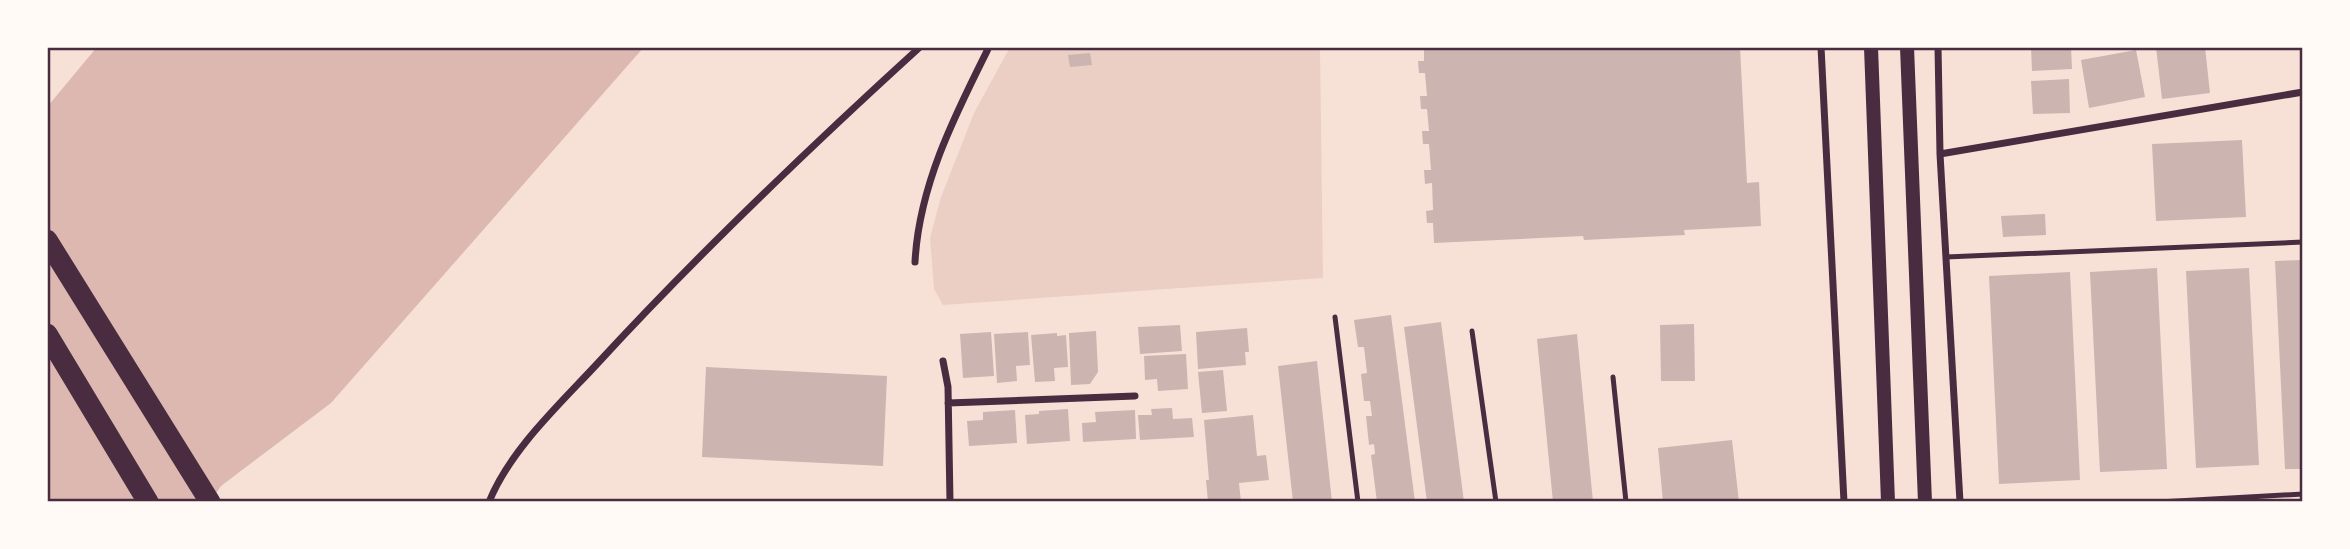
<svg xmlns="http://www.w3.org/2000/svg" width="2350" height="549" font-family="'Work Sans',sans-serif">
	<style>
		.green { fill: #ebcfc5 }
		.water { fill: #dcb8b0 }
		.building { fill: #ccb4b1 }
		.lines { fill: none; stroke-linecap: round; stroke-linejoin: round }
		.service { stroke: #4a2c40; stroke-width: 5 }
		.minor { stroke: #4a2c40; stroke-width: 7 }
		.secondary { stroke: #4a2c40; stroke-width: 14 }
		.motorway { stroke: #4a2c40; stroke-width: 21 }
		.neatline { fill: none; stroke: #4a2c40; stroke-width: 2.5 }
	</style>
	<rect width="100%" height="100%" fill="#f7e1d7"/>
	<path class="green" d="M1010 47H1320L1323 278 943 305 934 289 930 238 941 197 974 113Z"/>
	<path class="water" d="M97 47H644L331 403 221 486 210 502H47V107Z"/>
	<path class="building" d="M1424 47H1740L1747 183 1759 182 1761 226 1684 230 1685 235 1584 240 1583 236 1434 243 1433 223H1427L1426 211 1433 210 1432 183 1425 184 1424 170H1431L1429 144H1423L1422 131H1429L1427 109H1421L1420 96H1427L1425 73H1419L1418 61H1424Z
		M2031 47H2071L2072 69 2032 71Z
		M2156 47H2205L2210 93 2162 99Z
		M2136 50 2145 97 2089 108 2081 60Z
		M1090 53 1092 65 1070 67 1068 55Z
		M2069 79 2070 113 2033 114 2031 81Z
		M2242 140 2246 217 2156 221 2152 144Z
		M2045 214 2046 235 2003 237 2001 216Z
		M2303 260V469H2285L2275 261Z
		M2157 268 2167 469 2100 472 2090 272Z
		M2249 268 2259 465 2196 468 2186 271Z
		M2070 272 2080 480 1999 484 1989 276Z
		M1391 315 1415 502H1377L1371 455 1375 454 1374 444 1369 445 1366 416H1372L1370 401H1364L1361 374 1367 373 1364 347H1358L1354 320Z
		M1441 322 1464 502H1427L1404 327Z
		M1694 324 1695 381H1661L1660 325Z
		M1180 325 1182 351 1140 354 1138 327Z
		M1247 328 1249 352H1245L1246 365 1198 369 1196 332Z
		M1096 331 1098 372 1090 384 1071 385 1069 333Z
		M991 332 994 376 963 378 960 334Z
		M1028 332 1030 365 1016 366 1017 381 997 383 994 334Z
		M1057 333V336L1066 335 1068 367 1054 368 1055 381 1035 382 1031 335Z
		M1577 334 1593 502H1553L1537 339Z
		M1186 354 1188 389 1158 391 1157 379 1145 380 1144 356Z
		M1317 361 1332 502H1293L1278 366Z
		M706 367 887 376 883 466 702 457Z
		M1223 370 1227 411 1202 413 1198 372Z
		M1172 408 1173 419 1192 418 1194 437 1140 440 1138 415H1152L1151 409Z
		M1068 409 1070 441 1027 444 1025 415 1039 414V411Z
		M1015 410 1017 443 969 446 967 421 983 420V412Z
		M1135 410 1136 439 1083 442 1082 423 1096 422 1095 412Z
		M1253 415 1257 456 1266 455 1269 480 1239 483 1241 502H1208L1206 480H1209L1204 420Z
		M1732 440 1739 502H1663L1658 448Z"/>
	<g class="lines">
		<path class="service" d="M1946 257 2303 242
			M1335 317 1358 502
			M1472 331 1496 502
			M1613 377 1626 502
			M2159 502 2303 494"/>
		<path class="minor" d="M1821 47 1844 502
			M1938 47 1940 154 1960 502
			M1940 154 2303 92
			M915 262C919 185 955 115 989 47
			M943 361 948 387 950 502
			M948 403 1135 396
			M489 502C510 450 559 405 597 364 699 253 808 149 920 47"/>
		<path class="secondary" d="M1871 47 1888 502
			M1907 47 1925 502"/>
		<path class="motorway" d="M47 240 210 502
			M47 334 148 502"/>
	</g>
	<rect width="2350" height="549" fill="none" stroke="#fffaf5" stroke-width="98"/>
	<rect x="49" y="49" width="2252" height="451" class="neatline"/>
</svg>
